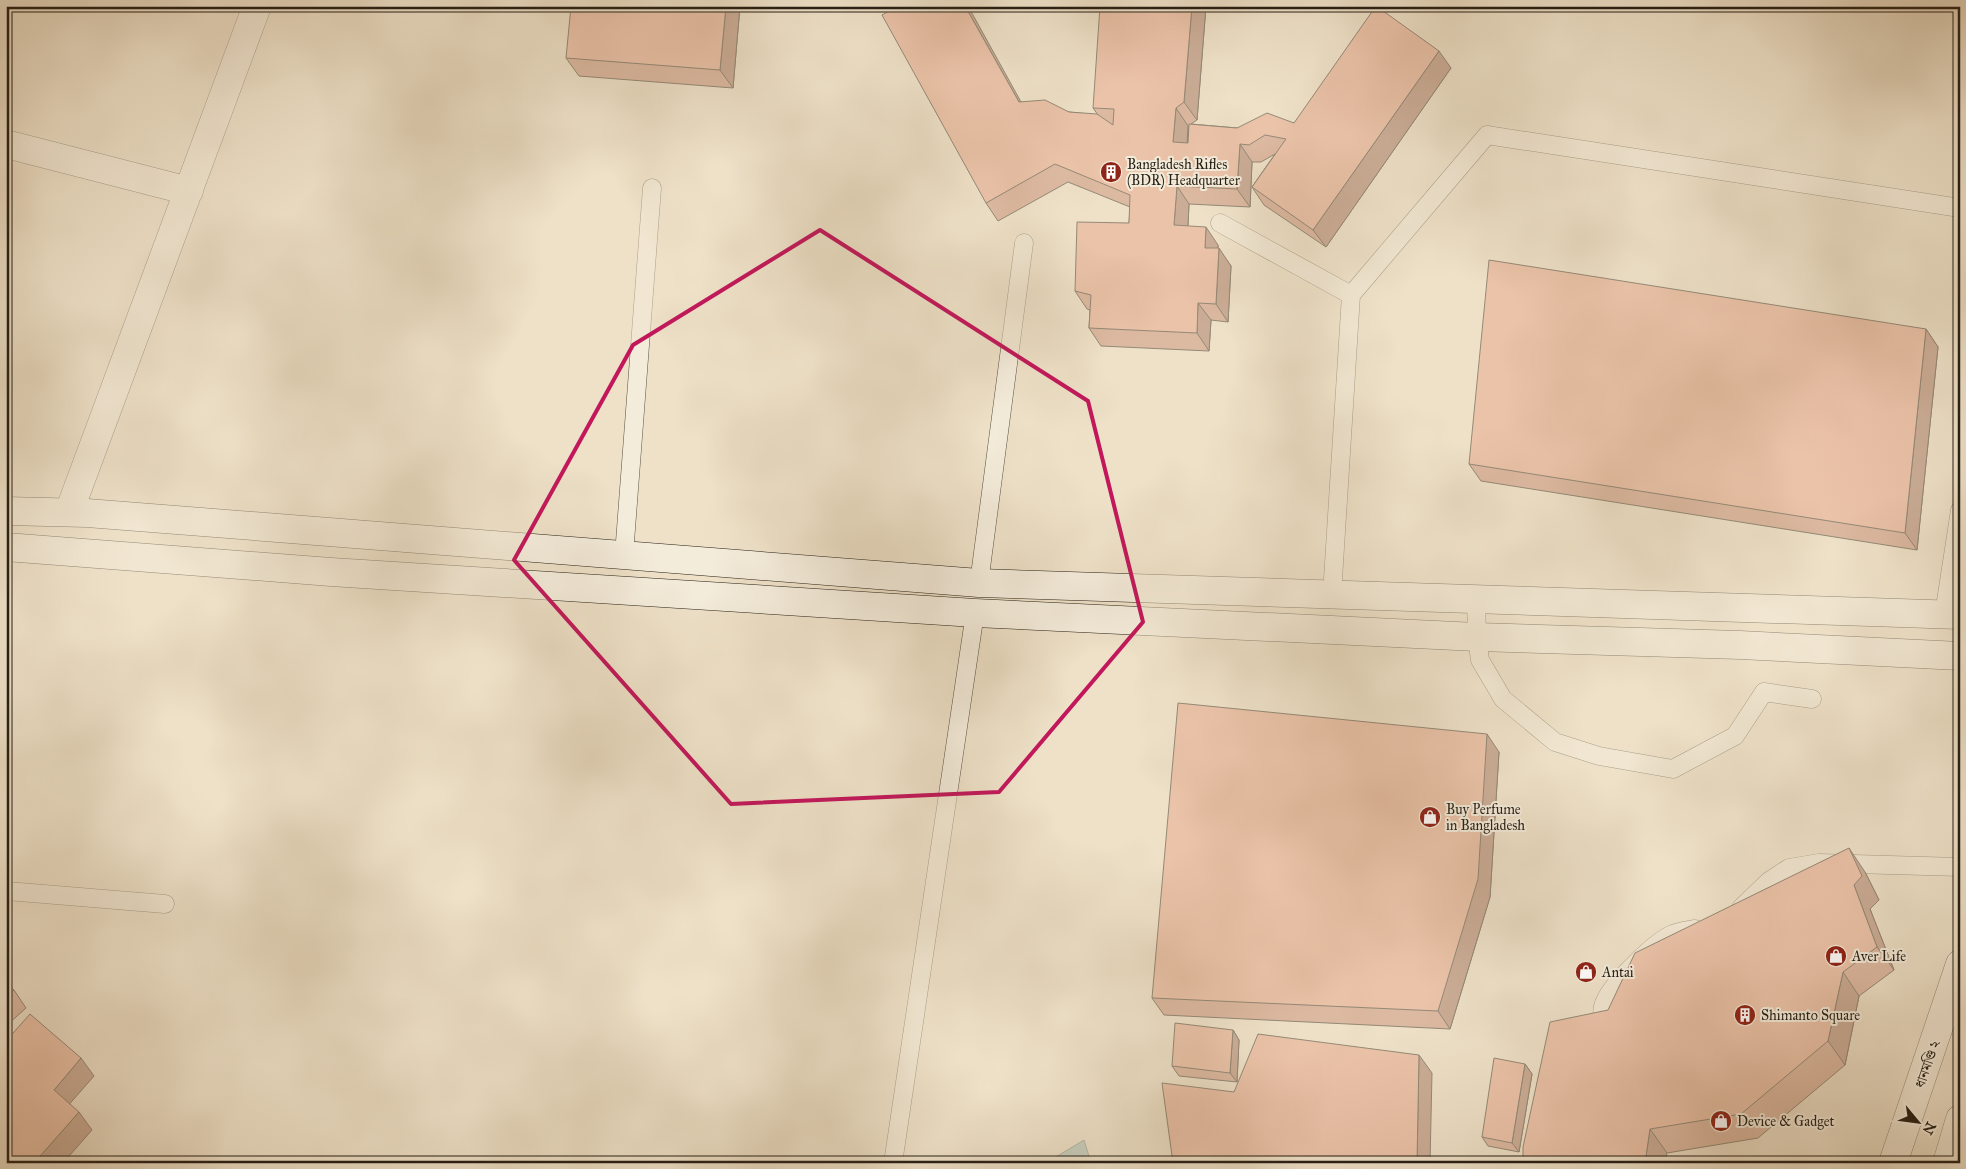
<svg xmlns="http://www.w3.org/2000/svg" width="1966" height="1169" font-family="'IM FELL Great Primer','Noto Serif Bengali',serif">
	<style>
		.water { fill: #99bdb8; stroke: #6b7e77 }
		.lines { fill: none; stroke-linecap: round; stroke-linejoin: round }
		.lane-casing { stroke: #585042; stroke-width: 19 }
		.street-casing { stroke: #585042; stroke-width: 29 }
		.secondary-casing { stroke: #261f15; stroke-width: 29 }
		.lane { stroke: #f4ecdb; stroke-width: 18 }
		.street { stroke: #f4ecdb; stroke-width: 28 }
		.secondary { stroke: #f4ecdb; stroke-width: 28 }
		.wall { fill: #c68771; stroke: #261f15; fill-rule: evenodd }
		.shaded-wall { fill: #a16e5c; stroke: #261f15 }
		.building { fill: #e69d83; stroke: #261f15 }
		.marked { fill: none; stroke: #c2185b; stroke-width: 4; stroke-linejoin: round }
		.labels { text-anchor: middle; stroke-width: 4; stroke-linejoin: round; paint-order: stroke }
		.poi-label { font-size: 14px; fill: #261f15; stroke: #f4ecdb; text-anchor: start }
		.street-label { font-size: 14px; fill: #261f15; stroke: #f4ecdb }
	</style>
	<rect width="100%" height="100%" fill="#eee1c8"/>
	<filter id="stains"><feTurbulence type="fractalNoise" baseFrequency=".004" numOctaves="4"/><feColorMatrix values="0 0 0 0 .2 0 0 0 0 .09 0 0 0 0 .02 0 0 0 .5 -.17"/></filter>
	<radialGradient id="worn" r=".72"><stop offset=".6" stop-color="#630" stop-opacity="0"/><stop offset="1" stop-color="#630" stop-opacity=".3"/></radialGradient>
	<path class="water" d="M1084 1140 1091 1163H1046Z"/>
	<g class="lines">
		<g class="lane-casing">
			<path id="lane" d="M1220 223 1351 295
				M624 555 652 188
				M979 583 1024 243
				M1332 595 1351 295 1487 135 1960 208
				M1476 598 1477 637 1480 660 1503 699 1555 742 1599 756 1673 769 1735 736 1764 692 1812 699
				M1944 614 1960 510
				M7 891 165 904
				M1741 908 1769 881 1789 868 1819 863 1960 867
				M1604 1035C1603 1025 1600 1010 1605 1001 1613 983 1655 941 1673 934 1680 931 1688 930 1695 929
				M893 1163 975 613"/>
		</g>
		<g class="street-casing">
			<path id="street" d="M6 144 189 191
				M69 512 257 6"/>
		</g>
		<g class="secondary-casing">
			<path id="secondary" d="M6 511 87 513 979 583 1960 615
				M6 547 331 572 975 613 1477 637 1740 645 1960 656
				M1893 1163 1960 964
				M1947 1163 1960 1119"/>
		</g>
		<use href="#lane" class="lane"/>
		<use href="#street" class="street"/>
		<use href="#secondary" class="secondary"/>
	</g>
	<path class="wall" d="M740 6 733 88 579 76 566 58Z
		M1206 6 1197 120 1191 124 1237 128 1294 123 1451 68 1326 247 1264 205 1252 187 1275 154 1261 162H1252L1250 207 1189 204 1188 226 1218 245V248L1231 266 1228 322 1211 320 1209 351 1101 346 1089 328 1090 310 1087 309 1075 291 1129 223 1130 207 1068 182 998 221 986 203 1021 102 1069 112 1098 115 1093 108ZM1188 126H1189L1188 143H1187Z
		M1926 329 1938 347 1917 550 1481 481 1469 464Z
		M1499 752 1490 897 1450 1029 1164 1015 1152 998Z
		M1865 872 1879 900 1870 909 1894 970 1859 996 1845 1065 1758 1138 1667 1153 1523 1163 1608 1010Z
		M6 983 14 990 26 1008 6 1026Z
		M1233 1030 1239 1040 1237 1082 1179 1076 1172 1066Z
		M1525 1064 1532 1074 1519 1152 1488 1146 1482 1137Z"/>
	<path class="shaded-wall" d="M726 6H740L733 88 720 70Z
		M965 6H968L1031 120 1019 102Z
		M1192 6H1206L1197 120 1184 102Z
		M1439 51 1451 68 1326 247 1313 230Z
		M1176 108 1188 126 1186 159 1173 142Z
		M1240 144 1252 162 1250 207 1237 189Z
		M1177 186 1189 204 1187 243 1174 225Z
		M1206 227 1218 245 1217 265 1205 248Z
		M1219 248 1231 266 1228 322 1216 304Z
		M1198 303 1211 320 1209 351 1197 333Z
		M1926 329 1938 347 1917 550 1905 533Z
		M1487 734 1499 752 1490 897 1450 1029 1438 1011Z
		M1849 848 1865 872 1879 900 1870 909 1894 970 1877 947 1854 885Z
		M1843 972 1859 996 1845 1065 1828 1041Z
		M1233 1030 1239 1040 1237 1082 1230 1073Z
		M1419 1055 1432 1073 1430 1163H1417Z
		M81 1058 94 1076 66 1108 54 1090Z
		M1525 1064 1532 1074 1519 1152 1512 1143Z
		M79 1112 92 1130 63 1163H34Z
		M1650 1129 1667 1153 1665 1163H1645Z"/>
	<path class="building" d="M571 6H726L720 70 566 58Z
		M898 6H965L1019 102 1045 100 1069 112 1097 114 1113 125 1114 109 1093 108 1100 6H1192L1184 102 1176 108 1173 142 1188 143 1189 124 1237 128 1267 113 1294 123 1376 6 1439 51 1313 230 1252 187 1286 139 1265 135 1249 145 1240 144 1237 189 1177 186 1174 225 1206 227 1205 248H1219L1216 304 1198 303 1197 333 1089 328 1091 295 1075 291 1077 222 1129 223 1130 195 1055 164 986 203 882 15Z
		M1489 260 1926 329 1905 533 1469 464Z
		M1178 703 1487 734 1478 879 1438 1011 1152 998Z
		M1849 848 1862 876 1854 885 1877 947 1843 972 1828 1041 1741 1114 1650 1129 1645 1163H1523V1147L1550 1022 1608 1010 1635 953Z
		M6 983 14 990 6 997Z
		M30 1014 81 1058 54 1090 79 1112 34 1163H6V1041Z
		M1175 1023 1233 1030 1230 1073 1172 1066Z
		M1258 1034 1419 1055 1417 1163H1173L1162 1083 1234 1092Z
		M1494 1058 1525 1064 1512 1143 1482 1137Z
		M1477 1160 1493 1163H1477Z"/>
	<path d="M0 0H1966V1169H0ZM820 230 1088 401 1143 622 999 792 731 804 514 560 633 345Z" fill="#eee1c8" fill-opacity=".55" fill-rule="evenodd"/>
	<path class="marked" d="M820 230 1088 401 1143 622 999 792 731 804 514 560 633 345Z"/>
	<defs>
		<g id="building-disc" transform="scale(1.125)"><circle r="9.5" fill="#8f2418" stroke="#f4ecdb"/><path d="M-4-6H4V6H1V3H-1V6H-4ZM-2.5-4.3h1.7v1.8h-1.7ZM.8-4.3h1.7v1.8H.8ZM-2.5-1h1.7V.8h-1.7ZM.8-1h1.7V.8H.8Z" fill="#fff"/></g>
		<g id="shop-disc" transform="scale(1.125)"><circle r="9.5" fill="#8f2418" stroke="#f4ecdb"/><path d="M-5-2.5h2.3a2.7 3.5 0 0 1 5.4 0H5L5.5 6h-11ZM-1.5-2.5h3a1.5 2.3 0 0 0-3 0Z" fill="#fff"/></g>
	</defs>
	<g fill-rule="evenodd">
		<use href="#building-disc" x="1111" y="172"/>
		<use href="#shop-disc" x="1430" y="817"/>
		<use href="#shop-disc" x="1836" y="956"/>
		<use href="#shop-disc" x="1586" y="972"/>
		<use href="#building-disc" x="1745" y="1015"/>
		<use href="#shop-disc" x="1721" y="1121"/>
	</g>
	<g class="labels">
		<g class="poi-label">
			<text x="1127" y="169">Bangladesh Rifles<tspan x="1127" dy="16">(BDR) Headquarter</tspan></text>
			<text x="1446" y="814">Buy Perfume<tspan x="1446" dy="16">in Bangladesh</tspan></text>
			<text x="1852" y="961">Aver Life</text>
			<text x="1602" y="977">Antai</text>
			<text x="1761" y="1020">Shimanto Square</text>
			<text x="1737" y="1126">Device &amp; Gadget</text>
		</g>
		<g class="street-label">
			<text transform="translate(1927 1064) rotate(-71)" y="5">ধানমণ্ডি ২</text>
		</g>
	</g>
	<rect width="1966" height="1169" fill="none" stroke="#eee1c8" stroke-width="25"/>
	<rect x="8" y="8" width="1951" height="1154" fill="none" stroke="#261f15" stroke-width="2.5"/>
	<rect x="12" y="12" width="1941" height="1144" fill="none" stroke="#261f15"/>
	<g transform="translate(1918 1122) rotate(119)" stroke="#f4ecdb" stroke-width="4" paint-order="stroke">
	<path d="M0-4L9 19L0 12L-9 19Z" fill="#261f15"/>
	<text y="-8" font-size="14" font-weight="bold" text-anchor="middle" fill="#261f15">N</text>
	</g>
	<rect width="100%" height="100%" filter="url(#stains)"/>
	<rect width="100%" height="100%" fill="url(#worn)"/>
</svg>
